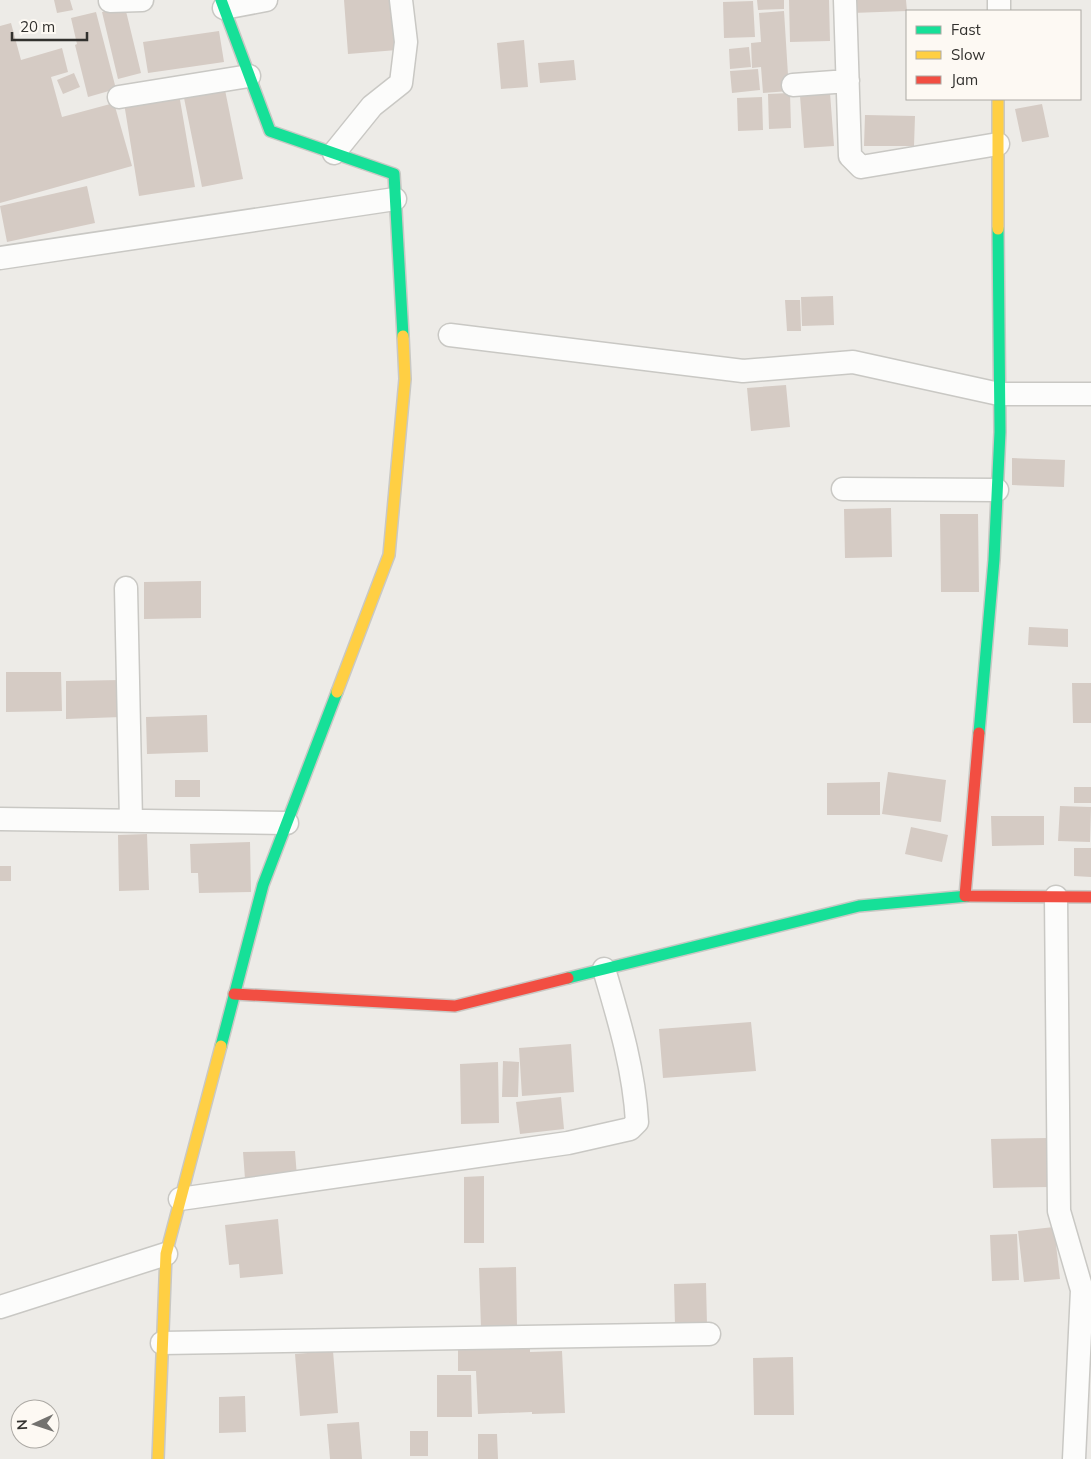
<svg xmlns="http://www.w3.org/2000/svg" width="1091" height="1459" font-family="Mulish,sans-serif">
	<style>
		.building { fill: #d5cbc4 }
		.lines { fill: none; stroke-linecap: round; stroke-linejoin: round }
		.street-casing { stroke: #c9c8c4; stroke-width: 25 }
		.fast-casing { stroke: #c9c8c4; stroke-width: 14 }
		.slow-casing { stroke: #c9c8c4; stroke-width: 14 }
		.jam-casing { stroke: #c9c8c4; stroke-width: 14 }
		.street { stroke: #fcfcfb; stroke-width: 22 }
		.fast { stroke: #16e098; stroke-width: 11 }
		.slow { stroke: #ffcf43; stroke-width: 11 }
		.jam { stroke: #f24e42; stroke-width: 11 }
	</style>
	<rect width="100%" height="100%" fill="#edebe7"/>
	<path class="building" d="M54 0H70L73 10 57 13Z
		M344 0H394L397 50 348 54Z
		M757 0H784V9L758 10Z
		M789 0H829L830 41 790 42Z
		M852 0H906L907 11 852 13Z
		M753 1 755 37 724 38 723 2Z
		M125 7 141 73 118 79 102 12Z
		M784 11 789 91 763 93 761 67 752 68 751 43 761 42 759 13Z
		M96 12 116 89 88 97 75 45 77 44 71 18Z
		M11 23 21 60 62 48 68 72 51 77 62 117 114 103 132 166 0 203V26Z
		M219 31 224 62 148 73 143 42Z
		M524 40 528 87 501 89 497 43Z
		M749 47 751 67 730 69 729 49Z
		M574 60 576 80 540 83 538 63Z
		M758 69 760 90 732 93 730 71Z
		M74 73 80 87 63 94 57 80Z
		M224 85 243 179 202 187 183 93Z
		M790 93 791 128 769 129 768 94Z
		M830 93 834 146 804 148 800 96Z
		M179 94 195 187 139 196 124 103Z
		M762 97 763 130 738 131 737 98Z
		M1042 104 1049 137 1022 142 1015 109Z
		M865 115 915 116 914 146H864Z
		M87 186 95 223 7 242 0 206Z
		M833 296 834 325 802 326 801 297Z
		M785 300H800L801 331H787Z
		M786 385 790 427 751 431 747 388Z
		M1012 458 1065 460 1064 487 1012 485Z
		M891 508 892 557 845 558 844 509Z
		M940 514H978L979 592H941Z
		M201 581V618L144 619V582Z
		M1029 627 1068 629V647L1028 645Z
		M6 672H61L62 711 6 712Z
		M121 680V717L66 719V681Z
		M1072 683H1091V723H1073Z
		M207 715 208 752 147 754 146 717Z
		M888 772 946 780 941 822 882 814Z
		M175 780H200V797H175Z
		M880 782V815H827V783Z
		M1074 787H1091V803H1074Z
		M1060 806 1091 807 1090 842 1058 841Z
		M991 816H1044V845L992 846Z
		M911 827 948 835 942 862 905 854Z
		M147 834 149 890 119 891 118 835Z
		M250 842 251 892 199 893 198 873H191L190 844Z
		M1074 848H1091V877L1074 876Z
		M0 866H11V881H0Z
		M751 1022 756 1071 663 1078 659 1029Z
		M571 1044 574 1092 522 1096 519 1048Z
		M503 1061 519 1062 518 1097H502Z
		M498 1062 499 1123 461 1124 460 1064Z
		M561 1097 564 1129 520 1134 516 1102Z
		M1048 1138 1049 1187 993 1188 991 1139Z
		M295 1151 297 1177 245 1179 243 1152Z
		M484 1176V1243H464V1177Z
		M278 1219 283 1274 240 1278 239 1264 229 1265 225 1225Z
		M1054 1227 1060 1279 1024 1282 1018 1231Z
		M1017 1234 1019 1280 992 1281 990 1235Z
		M516 1267 517 1327 481 1328 479 1268Z
		M706 1283 707 1325H675L674 1284Z
		M530 1348V1352L562 1351 565 1413 532 1414V1412L478 1414 476 1371H458V1350Z
		M333 1351 338 1413 300 1416 295 1354Z
		M793 1357 794 1415H754L753 1358Z
		M437 1375H471L472 1417H437Z
		M245 1396 246 1432 219 1433V1397Z
		M359 1422 362 1459H330L327 1424Z
		M410 1431H428V1456H410Z
		M478 1434H497L498 1459H478Z"/>
	<g class="lines">
		<g class="street-casing">
			<path id="street" d="M845 0 850 156 861 167 998 144
				M110 1 142 0
				M224 8 266 0
				M999 11V0
				M793 85 848 81
				M119 97 249 76
				M334 153 372 106 401 83 406 42 401 0
				M0 258 395 199
				M450 335 743 371 853 362 999 394H1091
				M843 489 997 490
				M126 588 131 821
				M0 819 287 823
				M1056 897 1059 1211 1082 1290 1091 1293
				M180 1199 568 1143 630 1129 637 1122C634 1069 619 1020 604 969
				M0 1307 166 1254
				M162 1343 709 1334
				M1074 1459 1082 1290"/>
		</g>
		<g class="fast-casing">
			<path id="fast" d="M221 0 270 131 394 174 403 336
				M979 733 994 560 1000 432 998 229
				M568 978 859 906 968 896
				M221 1046 263 885 337 692"/>
		</g>
		<g class="slow-casing">
			<path id="slow" d="M998 99V229
				M337 692 389 555 405 379 403 336
				M158 1459 166 1254 221 1046"/>
		</g>
		<g class="jam-casing">
			<path id="jam" d="M965 896 979 733
				M968 896 1091 897
				M234 994 455 1006 568 978"/>
		</g>
		<use href="#street" class="street"/>
		<use href="#fast" class="fast"/>
		<use href="#slow" class="slow"/>
		<use href="#jam" class="jam"/>
	</g>
	<rect x="906" y="10" width="175" height="90" fill="#fdf9f3" stroke="#aca9a4"/>
	<rect x="916" y="26" width="25" height="8" fill="#16e098" stroke="#aca9a4"/>
	<text x="951" y="35" font-size="15" fill="#32312e">Fast</text>
	<rect x="916" y="51" width="25" height="8" fill="#ffcf43" stroke="#aca9a4"/>
	<text x="951" y="60" font-size="15" fill="#32312e">Slow</text>
	<rect x="916" y="76" width="25" height="8" fill="#f24e42" stroke="#aca9a4"/>
	<text x="951" y="85" font-size="15" fill="#32312e">Jam</text>
	<g transform="translate(35 1424) rotate(267)"><circle r="24" fill="#fdf9f3" stroke="#aca9a4"/>
	<path d="M0-4L9 19L0 12L-9 19Z" fill="#73726f"/>
	<text y="-8" font-size="14" font-weight="bold" text-anchor="middle" fill="#32312e">N</text>
	</g>
	<path d="M12 32v8h75v-8" fill="none" stroke="#32312e" stroke-width="2.5"/>
	<text x="20" y="32" font-size="15" fill="#32312e" stroke="#fdf9f3" stroke-width="4" paint-order="stroke">20 m</text>
</svg>
